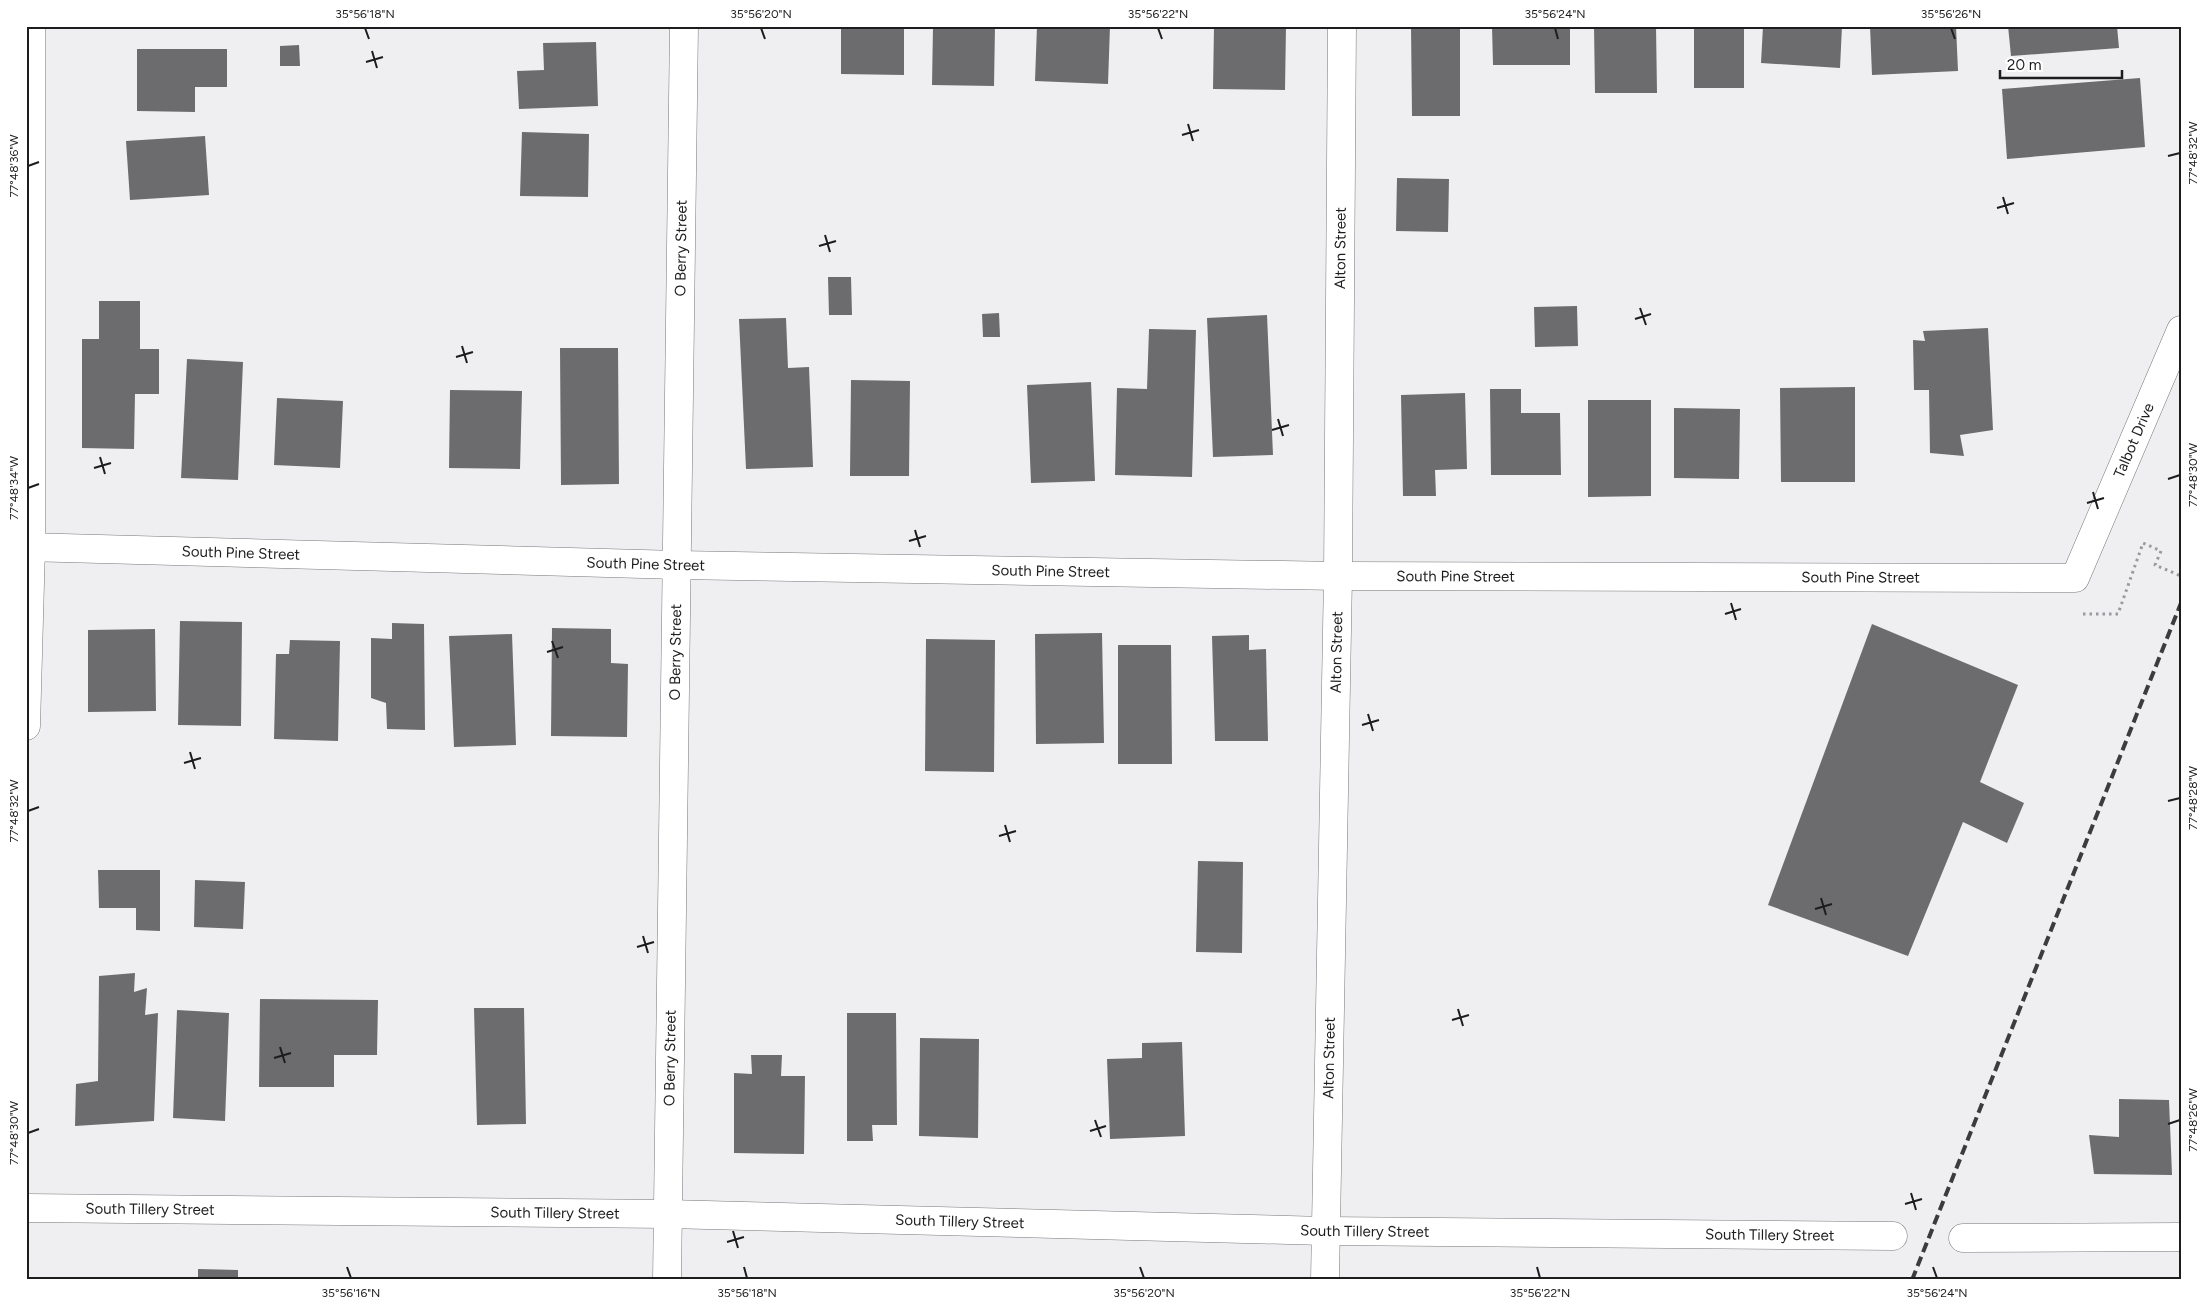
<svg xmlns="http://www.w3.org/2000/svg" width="2207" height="1306" font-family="Figtree,sans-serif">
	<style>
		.building { fill: #6c6c6f }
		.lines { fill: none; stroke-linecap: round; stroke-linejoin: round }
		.street-casing { stroke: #78787b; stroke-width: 29 }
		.path { stroke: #9a9a9d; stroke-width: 3; stroke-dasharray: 2.5 4; stroke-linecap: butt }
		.street { stroke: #fff; stroke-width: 28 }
		.rail { stroke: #3c3c3d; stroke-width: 4; stroke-dasharray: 10 5; stroke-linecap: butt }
		.ticks { fill: none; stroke: #1d1d1e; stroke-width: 2 }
		.labels { text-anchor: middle; stroke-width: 4; stroke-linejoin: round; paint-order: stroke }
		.street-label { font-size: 15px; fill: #1d1d1e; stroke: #fff }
		.neatline { fill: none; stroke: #1d1d1e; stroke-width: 2 }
		.ticks-label { font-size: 12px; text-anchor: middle; fill: #1d1d1e }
	</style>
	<rect width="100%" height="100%" fill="#efeff2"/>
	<path class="building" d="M841 26H904V75L841 74Z
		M933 26H995L994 86 932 85Z
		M1037 26H1110L1108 84 1035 81Z
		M1214 26H1286L1285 90 1213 89Z
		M1411 26H1460V116H1412Z
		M1492 26H1570V65H1493Z
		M1594 26H1656L1657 93H1595Z
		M1694 26H1744V88H1694Z
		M1763 26H1842L1840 68 1761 63Z
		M1870 26H1956L1958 71 1872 75Z
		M2008 26H2117L2119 48 2011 56Z
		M596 42 598 106 519 109 517 71 544 70 543 43Z
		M299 45 300 66H280V46Z
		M137 49H227V87H195V112L137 111Z
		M2140 78 2145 147 2007 159 2002 89Z
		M522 132 589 134 588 197 520 196Z
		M205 136 209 195 130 200 126 141Z
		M1397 178 1449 179 1448 232 1396 231Z
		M828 277H851L852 315H829Z
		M99 301H140V349H159V394H135L134 449 82 448V339H99Z
		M1577 306 1578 346 1535 347 1534 307Z
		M999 313 1000 337H983L982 314Z
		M1267 315 1273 455 1213 457 1207 318Z
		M786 318 788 368 809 367 813 467 746 469 739 319Z
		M1988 328 1993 430 1960 435 1964 456 1930 453 1929 390H1914L1913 340 1925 341 1923 331Z
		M1149 329 1196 330 1192 477 1115 475 1117 388 1147 389Z
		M560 348H618L619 484 561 485Z
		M187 359 243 362 238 480 181 478Z
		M851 380 910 381 909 476H850Z
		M1091 382 1095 481 1031 483 1027 385Z
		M1855 387V482H1781L1780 388Z
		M1490 389H1521V413H1560L1561 475H1491Z
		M450 390 522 391 520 469 449 468Z
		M1465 393 1467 469 1435 470 1436 496H1403L1401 395Z
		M277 398 343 401 340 468 274 465Z
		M1588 400H1651V496L1588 497Z
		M1674 408 1740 409 1739 479 1674 478Z
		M180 621 242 622 241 726 178 725Z
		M392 623 424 624 425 730 387 729 386 703 371 698V638L392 639Z
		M1872 624 2018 685 1980 782 2024 803 2007 843 1963 822 1908 956 1768 905Z
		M552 628 611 629V663L628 664 627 737 551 736Z
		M155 629 156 711 88 712V630Z
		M1102 633 1104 743 1036 744 1035 634Z
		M512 634 516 745 454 747 449 636Z
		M1249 635V650L1266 649 1268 741H1215L1212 636Z
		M926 639 995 640 994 772 925 771Z
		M290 640 340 641 338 741 274 739 276 654H289Z
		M1118 645H1171L1172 764H1118Z
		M1198 861 1243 862 1242 953 1196 952Z
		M98 870H160V931L136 930V908H99Z
		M195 880 245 882 243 929 194 927Z
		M135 973 134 992 147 988 145 1015 158 1013 154 1121 75 1126 76 1084 98 1081 99 976Z
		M260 999 378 1000 377 1055H334V1087H259Z
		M474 1008H524L526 1124 477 1125Z
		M177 1010 229 1013 225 1121 173 1118Z
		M847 1013H896L897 1125H872L873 1141H847Z
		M920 1038 979 1039 978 1138 919 1136Z
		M1182 1042 1185 1136 1110 1139 1107 1059 1142 1058V1043Z
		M751 1055H782L781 1076H805L804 1154 734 1153V1073L752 1074Z
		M2119 1099 2169 1100 2172 1175 2094 1174 2089 1135 2119 1137Z
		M198 1269 238 1270V1280H198Z"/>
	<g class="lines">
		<g class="street-casing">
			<g id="street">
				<path id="s1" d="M26 547 678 565 1338 576 2075 578 2181 330"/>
				<path d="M26 726 31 547V26"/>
				<path id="s2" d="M26 1208 668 1214 1325 1231 1893 1236"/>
				<path d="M1963 1238 2181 1237"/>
				<path id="s3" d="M667 1280 684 26"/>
				<path id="s4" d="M1325 1280 1338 576 1342 26"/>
			</g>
		</g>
		<path class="path" d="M2083 614H2118L2143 543 2161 551 2155 565 2181 576"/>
		<use href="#street" class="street"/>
		<path class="rail" d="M1912 1280 2181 603"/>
	</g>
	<path class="ticks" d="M365 28 369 39M761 28 765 39M1158 28 1162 39M1555 28 1558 39M1951 28 1955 39M372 51 377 68M366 62 383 57M1188 124 1193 141M1182 135 1199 130M2168 156 2180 153M28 166 39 162M2003 197 2008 214M1997 208 2014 203M825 235 830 252M819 246 836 241M1640 308 1646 325M1635 319 1651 314M462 346 467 363M456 357 473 352M1278 419 1283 436M1272 430 1289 425M100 457 105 474M94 468 111 463M2168 479 2180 475M28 488 39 484M2093 492 2098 509M2087 503 2104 498M915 530 920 547M909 541 926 536M1731 603 1736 620M1725 614 1741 609M552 641 558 658M547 652 563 647M1368 714 1373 731M1362 725 1379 720M190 752 195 769M184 763 201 758M2168 801 2180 798M28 811 39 807M1005 825 1010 842M999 836 1016 831M1821 898 1826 915M1815 909 1832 904M643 936 648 953M637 947 654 942M1458 1009 1463 1026M1452 1020 1469 1015M280 1047 285 1063M274 1058 291 1053M1095 1120 1101 1137M2168 1124 2180 1120M1090 1131 1106 1126M28 1133 39 1129M1911 1193 1916 1210M1905 1204 1922 1199M733 1231 738 1248M727 1242 744 1237M347 1267 351 1278M744 1267 747 1278M1140 1267 1144 1278M1537 1267 1540 1278M1933 1267 1937 1278"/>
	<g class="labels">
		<g class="street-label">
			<text dy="5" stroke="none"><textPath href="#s3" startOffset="1032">O Berry Street</textPath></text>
			<text dy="5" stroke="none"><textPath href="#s4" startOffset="1032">Alton Street</textPath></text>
			<text dy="5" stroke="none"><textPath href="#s1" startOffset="2199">Talbot Drive</textPath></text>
			<text dy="5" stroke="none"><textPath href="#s1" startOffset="215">South Pine Street</textPath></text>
			<text dy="5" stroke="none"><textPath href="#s1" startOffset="620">South Pine Street</textPath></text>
			<text dy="5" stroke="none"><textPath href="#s1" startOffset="1025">South Pine Street</textPath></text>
			<text dy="5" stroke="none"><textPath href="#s1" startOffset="1430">South Pine Street</textPath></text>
			<text dy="5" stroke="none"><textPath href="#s1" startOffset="1835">South Pine Street</textPath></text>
			<text dy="5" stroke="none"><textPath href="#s3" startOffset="628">O Berry Street</textPath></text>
			<text dy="5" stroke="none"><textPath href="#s4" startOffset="628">Alton Street</textPath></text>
			<text dy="5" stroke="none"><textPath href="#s3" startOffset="222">O Berry Street</textPath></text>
			<text dy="5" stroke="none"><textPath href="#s4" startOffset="222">Alton Street</textPath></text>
			<text dy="5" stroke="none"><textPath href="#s2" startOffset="124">South Tillery Street</textPath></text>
			<text dy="5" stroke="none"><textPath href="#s2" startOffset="529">South Tillery Street</textPath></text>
			<text dy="5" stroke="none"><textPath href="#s2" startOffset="934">South Tillery Street</textPath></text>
			<text dy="5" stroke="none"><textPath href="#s2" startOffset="1339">South Tillery Street</textPath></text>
			<text dy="5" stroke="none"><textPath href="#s2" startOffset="1744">South Tillery Street</textPath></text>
		</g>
	</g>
	<rect width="2207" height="1306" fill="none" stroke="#ffffff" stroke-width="55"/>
	<path d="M2000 70v8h122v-8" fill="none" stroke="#1d1d1e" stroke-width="2.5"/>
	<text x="2007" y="70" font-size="15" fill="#1d1d1e" stroke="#ffffff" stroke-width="4" paint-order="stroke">20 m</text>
	<rect x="28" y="28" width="2152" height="1250" class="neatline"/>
	<g class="ticks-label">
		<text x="365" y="18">35°56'18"N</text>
		<text x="761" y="18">35°56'20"N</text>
		<text x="1158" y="18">35°56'22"N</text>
		<text x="1555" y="18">35°56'24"N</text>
		<text x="1951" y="18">35°56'26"N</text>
		<text transform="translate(2193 153) rotate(-90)" y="4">77°48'32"W</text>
		<text transform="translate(14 166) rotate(-90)" y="4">77°48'36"W</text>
		<text transform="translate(2193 475) rotate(-90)" y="4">77°48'30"W</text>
		<text transform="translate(14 488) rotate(-90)" y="4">77°48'34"W</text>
		<text transform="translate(2193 798) rotate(-90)" y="4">77°48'28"W</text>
		<text transform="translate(14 811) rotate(-90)" y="4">77°48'32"W</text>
		<text transform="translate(2193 1120) rotate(-90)" y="4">77°48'26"W</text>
		<text transform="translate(14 1133) rotate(-90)" y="4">77°48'30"W</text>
		<text x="351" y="1297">35°56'16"N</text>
		<text x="747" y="1297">35°56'18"N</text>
		<text x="1144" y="1297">35°56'20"N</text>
		<text x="1540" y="1297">35°56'22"N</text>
		<text x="1937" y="1297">35°56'24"N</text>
	</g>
</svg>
